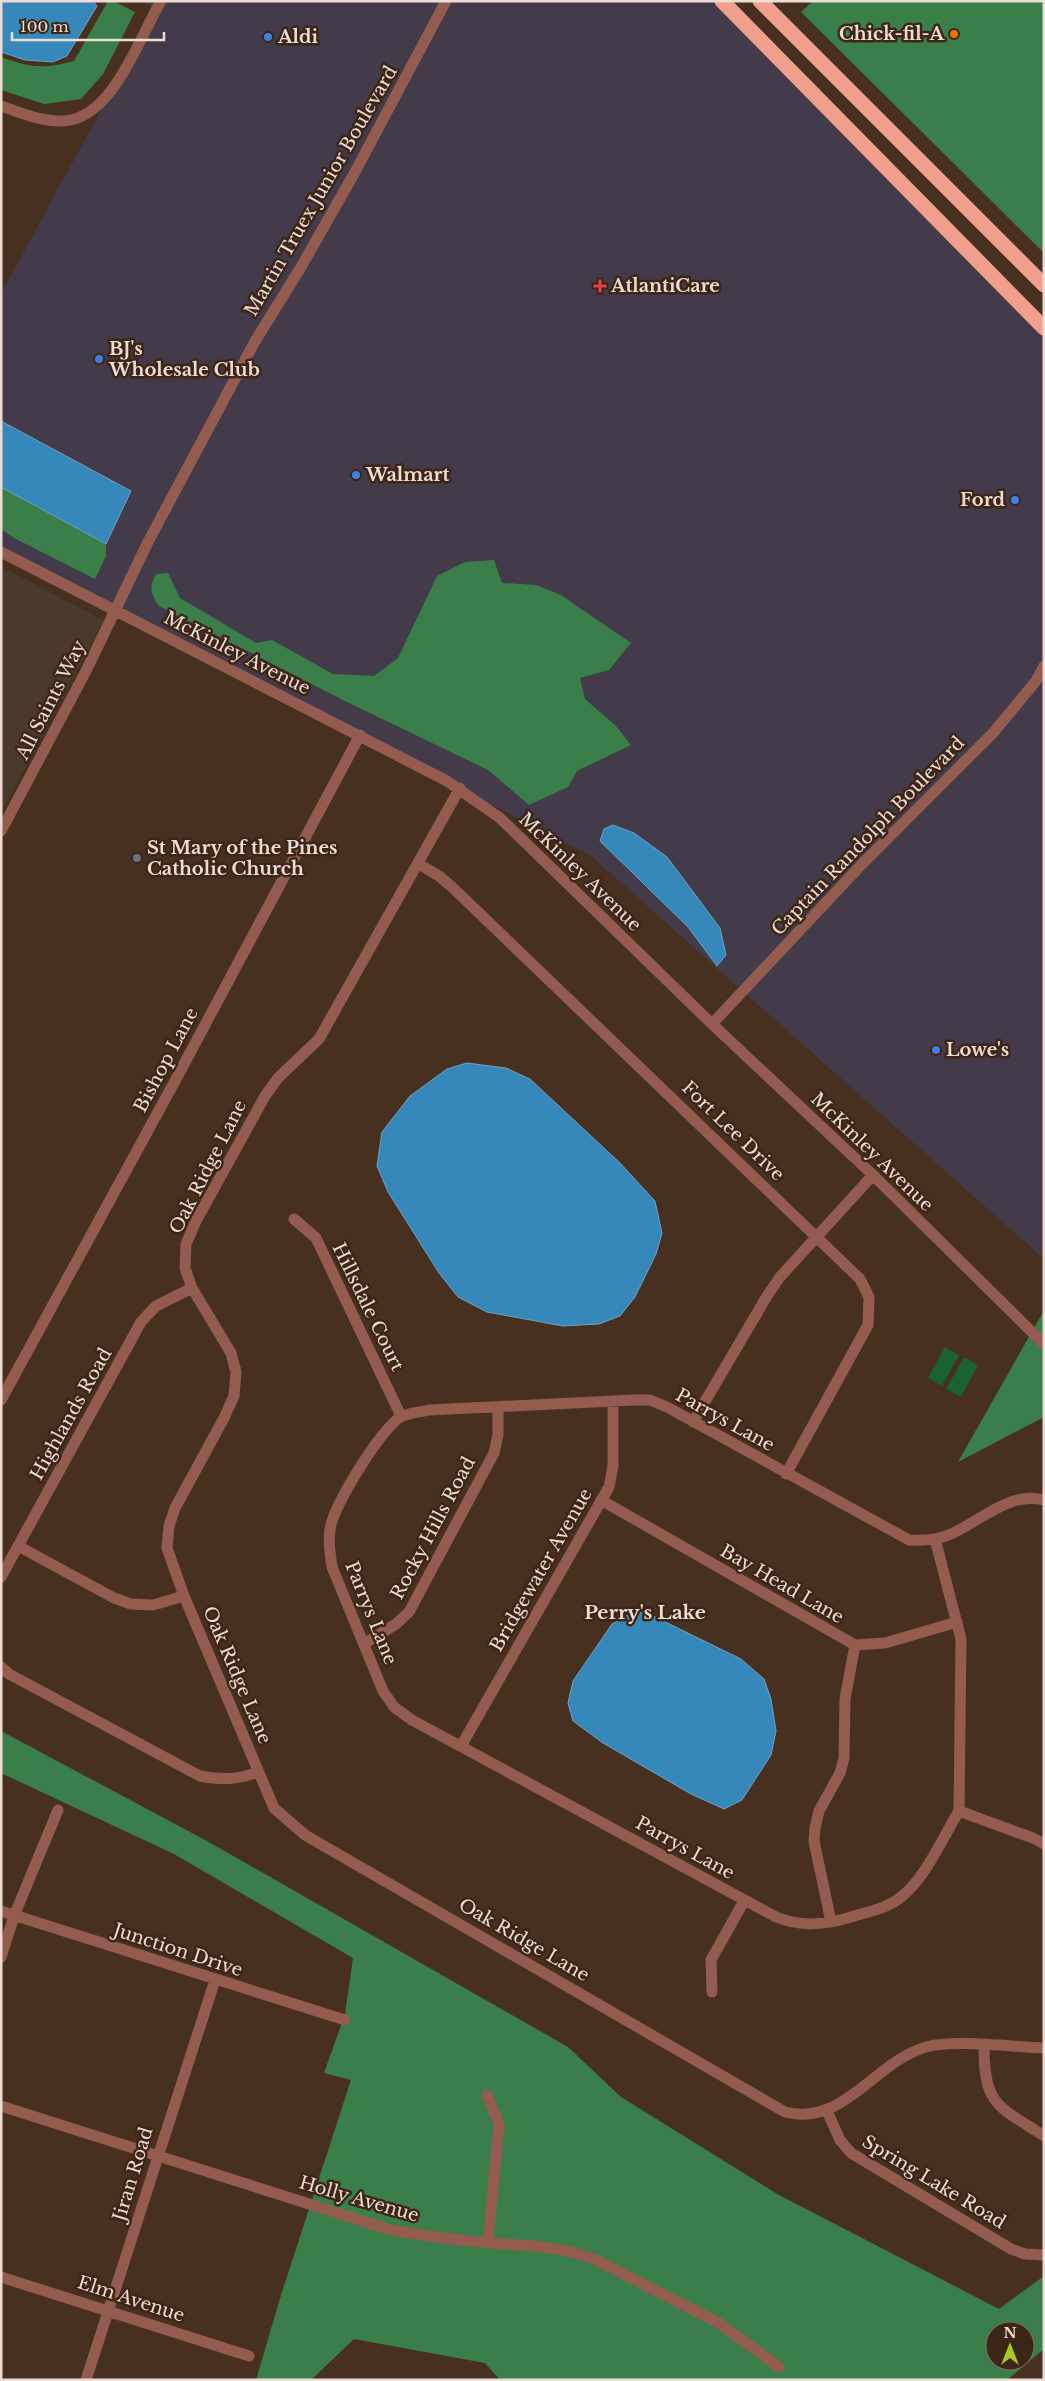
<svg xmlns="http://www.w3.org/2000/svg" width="1045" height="2381" font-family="'Libre Baskerville',serif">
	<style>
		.commercial { fill: #433a4a }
		.education { fill: #4a3a2e }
		.green { fill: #1a622f }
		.forest { fill: #3a7f4a; fill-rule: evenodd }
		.water { fill: #3788ba; stroke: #6ea1c2 }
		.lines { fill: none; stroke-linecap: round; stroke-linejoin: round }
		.street { stroke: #935c4f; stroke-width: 11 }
		.highway { stroke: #ef9f8b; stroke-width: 15 }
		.food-dot { fill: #e8710a; stroke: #3d2618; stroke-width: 2 }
		.shop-dot { fill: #3f7fe0; stroke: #3d2618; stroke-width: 2 }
		.health-dot { fill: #e0444e; stroke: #3d2618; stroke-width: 2 }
		.worship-dot { fill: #6b7280; stroke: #3d2618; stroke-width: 2 }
		.labels { text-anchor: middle; stroke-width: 5; stroke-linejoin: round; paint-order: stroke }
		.poi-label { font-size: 18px; font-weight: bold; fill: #eddcd3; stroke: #3d2618; text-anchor: start }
		.street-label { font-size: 18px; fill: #eddcd3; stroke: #3d2618 }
		.neighbourhood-label { font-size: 19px; font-weight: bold; fill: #eddcd3; stroke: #3d2618 }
	</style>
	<rect width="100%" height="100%" fill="#483021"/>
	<path class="commercial" d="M142 1H722L1044 327V1259L591 856 1 552V294L156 9Z"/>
	<path class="education" d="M1 567 104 620 1 812Z"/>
	<path class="green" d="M945 1347 959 1355 942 1386 928 1378Z
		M964 1357 978 1365 961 1397 946 1389Z"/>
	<path class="forest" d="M108 1H113L135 12 103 74 81 99 44 104 1 90V57C31 68 44 69 74 61Z
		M813 1H1042L1044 4V253L801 12Z
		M1 487 106 544V556L95 579 14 538 1 529Z
		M494 560 502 583 536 585 561 595 631 643 609 670 580 678 585 699 616 726 631 745 577 771 568 787 529 805 488 770 347 702 159 606C150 593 149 587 156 574L168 573 180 598 256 643 272 640 333 674 374 676 398 658 437 576 465 562Z
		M1044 1313V1417L958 1462 1042 1314Z
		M1 1731 207 1841 568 2047 621 2097 779 2195 999 2309 1044 2276V2349L1007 2380H500L485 2363 354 2339 311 2380H256L281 2295 351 2080 324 2073 345 2014 353 1958 174 1854 1 1773ZM995 2331H1025V2361H995Z"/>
	<path class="water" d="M1 1H93L97 6 67 56 53 62 25 60 1 52Z
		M1 421 131 491 106 544 1 487Z
		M613 825 634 833 667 857 720 928 726 955 717 966 688 927 600 841 604 829Z
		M467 1063 506 1068 530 1079 620 1163 655 1201 662 1233 656 1254 635 1297 620 1316 599 1324 563 1326 487 1312 458 1297 439 1273 388 1192 377 1166 382 1132 410 1096 447 1069Z
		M645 1612 741 1659 764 1679 771 1699 776 1731 771 1755 742 1800 724 1809 691 1794 603 1743 573 1721 568 1703 573 1681 612 1624 630 1614Z"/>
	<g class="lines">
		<path class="street" d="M1 106C21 113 42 122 64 121 113 118 139 38 161 1
			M1 552 447 781 500 818 712 1024 873 1175 1044 1344
			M460 788 319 1039 278 1078 265 1096 196 1221 186 1244 185 1268 192 1288 231 1353 236 1372 234 1396 224 1418 175 1508 169 1526 167 1548 184 1596 274 1808 305 1835 785 2112C844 2127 874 2062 926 2047 953 2039 1013 2047 1044 2048
			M1 831 86 671 148 542 254 343 301 267 355 172 446 1
			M419 864 439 876 452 887 860 1279 869 1297 868 1325 786 1474
			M712 1024 863 863 993 733 1036 681 1044 666
			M294 1219 316 1238 401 1416
			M1 1400 175 1081 360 735
			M693 1422 767 1296 780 1277 873 1175
			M601 1500 855 1645 885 1643 957 1622
			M935 1539 961 1639 959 1811
			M18 1546 114 1598 131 1604 153 1605 184 1596
			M1 1577 141 1322 156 1306 192 1288
			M364 1644 396 1624 409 1612 494 1453 498 1435V1407
			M1 1667 9 1674 200 1776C222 1780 237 1780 258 1772
			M461 1746 609 1487 613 1466V1401
			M959 1811C943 1837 925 1879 901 1897 887 1909 865 1912 848 1918 822 1925 801 1927 776 1917L412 1720 394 1707 383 1691 332 1567C330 1552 327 1536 332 1521 341 1495 378 1434 399 1418 406 1413 421 1412 429 1410L634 1400H650L667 1407 909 1540C923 1541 937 1540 951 1534 981 1521 1009 1491 1044 1500
			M959 1811 1033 1838 1044 1844
			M1 1911 345 2020
			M831 1922 814 1841 815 1828 819 1811 840 1773 844 1758 845 1699 855 1645
			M1 1957 14 1916 58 1810
			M712 1992 711 1960 744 1901
			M984 2045C984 2106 997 2105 1044 2136
			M487 2095 499 2124 488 2242
			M1 2106 391 2230C424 2236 457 2240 490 2243 527 2246 562 2246 596 2260L719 2323 779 2367
			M827 2111 840 2140 851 2153 1011 2249 1025 2254 1044 2255
			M1 2277 249 2356
			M86 2380 215 1980"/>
		<path class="highway" d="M722 1 1044 328
			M760 1 1044 285"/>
	</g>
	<circle class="food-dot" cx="954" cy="34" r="5"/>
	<g class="shop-dot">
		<circle cx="268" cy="37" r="5"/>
		<circle cx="99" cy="359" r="5"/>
		<circle cx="356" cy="475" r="5"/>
		<circle cx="1015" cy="500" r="5"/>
		<circle cx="936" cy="1050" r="5"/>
	</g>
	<path class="health-dot" d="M597.5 278.5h5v5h5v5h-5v5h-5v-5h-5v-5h5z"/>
	<circle class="worship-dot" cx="137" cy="858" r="5"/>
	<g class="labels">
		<g class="poi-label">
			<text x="944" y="40" text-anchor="end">Chick-fil-A</text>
			<text x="278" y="43">Aldi</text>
			<text x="611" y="292">AtlantiCare</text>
			<text x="109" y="355">BJ's<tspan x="109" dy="21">Wholesale Club</tspan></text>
			<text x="366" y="481">Walmart</text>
			<text x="1005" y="506" text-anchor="end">Ford</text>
			<text x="147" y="854">St Mary of the Pines<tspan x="147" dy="21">Catholic Church</tspan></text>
			<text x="946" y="1056">Lowe's</text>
		</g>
		<g class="street-label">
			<text transform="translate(321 191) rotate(-60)" y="6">Martin Truex Junior Boulevard</text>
			<text transform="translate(237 653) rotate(27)" y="6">McKinley Avenue</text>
			<text transform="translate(51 700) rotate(-63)" y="6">All Saints Way</text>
			<text transform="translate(868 836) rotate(-46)" y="6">Captain Randolph Boulevard</text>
			<text transform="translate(580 872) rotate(44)" y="6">McKinley Avenue</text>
			<text transform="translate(166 1060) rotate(-62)" y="6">Bishop Lane</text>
			<text transform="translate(733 1131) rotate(44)" y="6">Fort Lee Drive</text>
			<text transform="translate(872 1152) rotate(44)" y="6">McKinley Avenue</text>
			<text transform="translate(208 1167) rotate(-63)" y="6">Oak Ridge Lane</text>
			<text transform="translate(368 1307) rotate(64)" y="6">Hillsdale Court</text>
			<text transform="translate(71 1414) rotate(-61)" y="6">Highlands Road</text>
			<text transform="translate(725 1420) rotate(29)" y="6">Parrys Lane</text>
			<text transform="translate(433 1528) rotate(-62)" y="6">Rocky Hills Road</text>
			<text transform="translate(541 1570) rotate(-60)" y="6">Bridgewater Avenue</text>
			<text transform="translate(782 1584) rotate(30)" y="6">Bay Head Lane</text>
			<text transform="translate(371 1613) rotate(68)" y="6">Parrys Lane</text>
			<text transform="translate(237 1675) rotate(67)" y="6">Oak Ridge Lane</text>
			<text transform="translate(685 1848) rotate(29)" y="6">Parrys Lane</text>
			<text transform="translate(524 1940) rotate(30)" y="6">Oak Ridge Lane</text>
			<text transform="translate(178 1950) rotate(18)" y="6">Junction Drive</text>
			<text transform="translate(133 2174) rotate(-73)" y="6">Jiran Road</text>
			<text transform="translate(934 2182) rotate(31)" y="6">Spring Lake Road</text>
			<text transform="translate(359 2199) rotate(16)" y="6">Holly Avenue</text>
			<text transform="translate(131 2299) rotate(18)" y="6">Elm Avenue</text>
		</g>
		<g class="neighbourhood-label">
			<text x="645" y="1619">Perry's Lake</text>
		</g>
	</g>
	<rect width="1045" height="2381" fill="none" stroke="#eddcd3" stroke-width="5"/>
	<g transform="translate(1010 2346)"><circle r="24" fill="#3d2618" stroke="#836f63"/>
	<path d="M0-4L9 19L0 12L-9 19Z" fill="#a5c822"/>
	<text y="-8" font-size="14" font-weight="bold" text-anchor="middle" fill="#eddcd3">N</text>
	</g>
	<path d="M12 32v8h152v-8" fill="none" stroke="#eddcd3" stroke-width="2.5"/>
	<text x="20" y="32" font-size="15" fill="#eddcd3" stroke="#3d2618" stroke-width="4" paint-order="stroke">100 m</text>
</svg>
